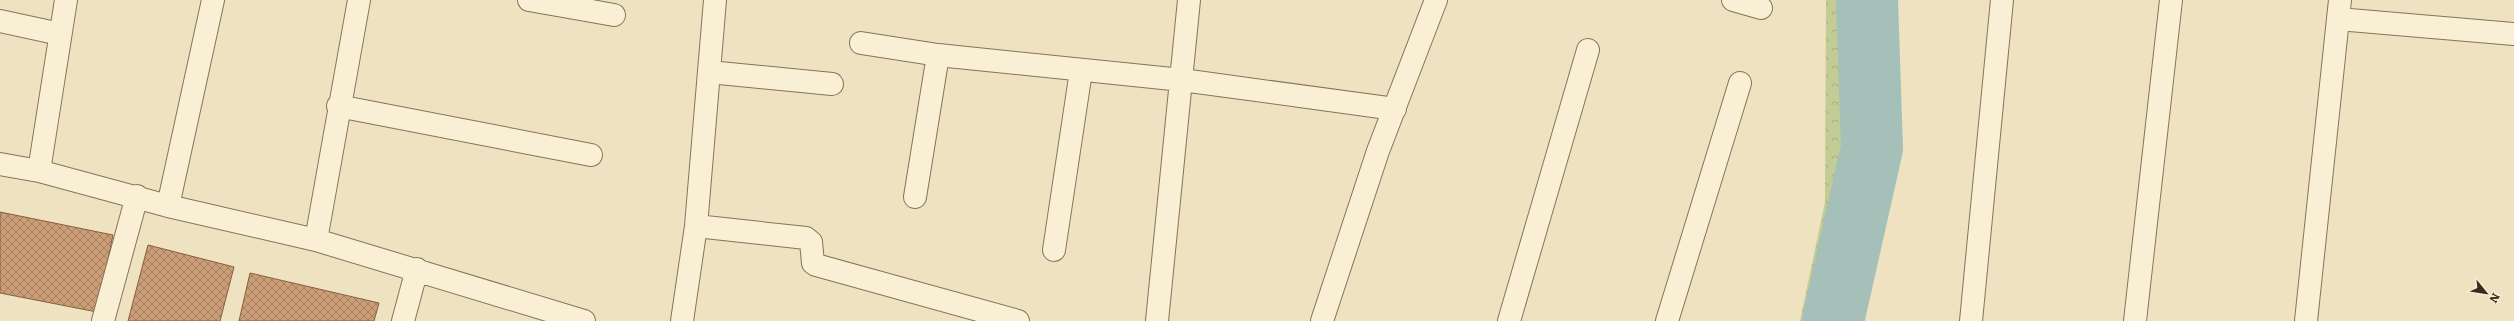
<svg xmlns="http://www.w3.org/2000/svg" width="2514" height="321" font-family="Literata,serif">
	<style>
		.forest { fill: url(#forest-crowns) }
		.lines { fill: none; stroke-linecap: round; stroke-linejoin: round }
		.river { stroke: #a4c0b9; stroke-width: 62 }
		.building { fill: url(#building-cross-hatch); stroke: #865e3e }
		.minor-casing { stroke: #877359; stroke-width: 24 }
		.minor { stroke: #f9efd4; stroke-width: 22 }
	</style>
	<defs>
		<pattern id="forest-crowns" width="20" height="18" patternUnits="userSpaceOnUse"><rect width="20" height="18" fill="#c3cc95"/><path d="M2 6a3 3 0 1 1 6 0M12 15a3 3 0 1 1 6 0" fill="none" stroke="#a8af80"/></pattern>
		<pattern id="building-cross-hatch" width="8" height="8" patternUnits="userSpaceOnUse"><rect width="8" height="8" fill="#cc9e77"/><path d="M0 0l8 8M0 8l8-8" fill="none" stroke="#a68161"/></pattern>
	</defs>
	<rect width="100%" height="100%" fill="#eee2c1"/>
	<path class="forest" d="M1826 0H1877L1881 147 1867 279 1858 321H1800L1825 202Z"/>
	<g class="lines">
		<path class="river" d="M1833 321 1872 148 1867 0"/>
	</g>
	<path class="building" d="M0 212 113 235 97 312 0 293Z
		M148 245 234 267 220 321H128Z
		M250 273 379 303 374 321H239Z"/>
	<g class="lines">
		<g class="minor-casing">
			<path id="minor" d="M529 0 614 15
				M1733 0 1761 8
				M2338 19 2514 34
				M0 21 60 34
				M861 43 938 55 1182 80 1395 109
				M709 72 832 84
				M338 106 591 155
				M0 164 39 171 168 206 316 240 584 321
				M39 171 66 0
				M915 197 938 55
				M168 206 213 0
				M696 226 806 238 811 242 813 263 816 265 1018 321
				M316 240 359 0
				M1054 250 1081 71
				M103 321 137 196
				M403 321 417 269
				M682 321 696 226 715 0
				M1157 321 1189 0
				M1322 321 1378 151 1436 0
				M1509 321 1588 50
				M1667 321 1740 83
				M1971 321 2002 0
				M2135 321 2171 0
				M2306 321 2340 0"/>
		</g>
		<use href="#minor" class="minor"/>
	</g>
	<g transform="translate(2486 293) rotate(120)" stroke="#f5ecd1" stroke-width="3" paint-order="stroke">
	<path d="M0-3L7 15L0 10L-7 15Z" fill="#372b1d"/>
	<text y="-6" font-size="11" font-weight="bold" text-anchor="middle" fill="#372b1d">N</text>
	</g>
</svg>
